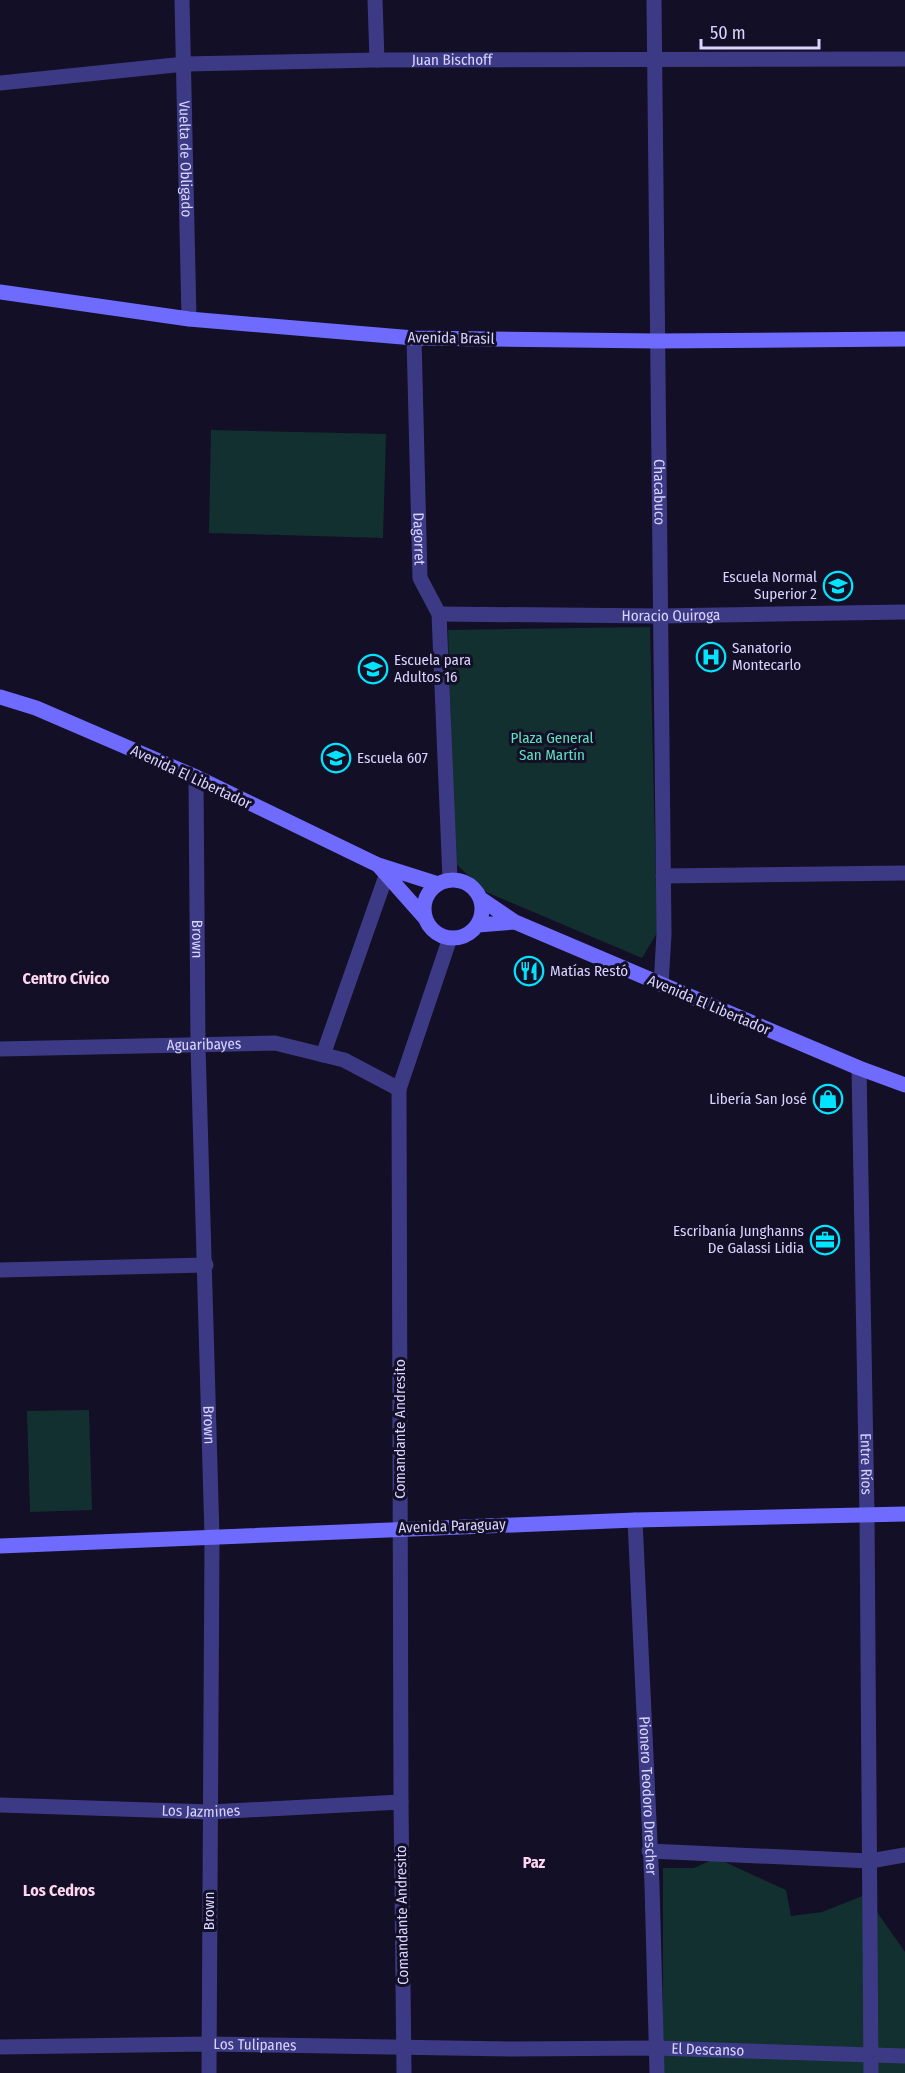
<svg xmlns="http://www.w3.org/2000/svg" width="905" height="2073" font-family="'Fira Sans Condensed',sans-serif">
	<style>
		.green { fill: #12302f }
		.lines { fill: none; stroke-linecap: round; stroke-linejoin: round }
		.street { stroke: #3d3a85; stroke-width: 15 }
		.secondary { stroke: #6f6bff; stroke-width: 15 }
		.labels { text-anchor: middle; stroke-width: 6; stroke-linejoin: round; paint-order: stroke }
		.street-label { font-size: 15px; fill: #d9d4ff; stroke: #130f26 }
		.poi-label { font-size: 15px; fill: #d9d4ff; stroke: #130f26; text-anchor: start }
		.park-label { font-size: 15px; fill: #5fe0c0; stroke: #130f26 }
		.neighbourhood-label { font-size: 16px; font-weight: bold; fill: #ffd6f0; stroke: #130f26 }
	</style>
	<rect width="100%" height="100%" fill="#130f26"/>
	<path class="green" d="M211 430 386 434 383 538 209 533Z
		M650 627 657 933 642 958 486 892 455 863 448 630Z
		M89 1410 92 1510 30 1512 27 1411Z
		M716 1858 786 1890 791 1916 822 1912 865 1895 905 1952V2073H663V1868H694Z"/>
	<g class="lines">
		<g class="street">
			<path id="s1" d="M182 0 189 319"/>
			<path d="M375 0 377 60"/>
			<path id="s2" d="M654 0 664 934 661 985"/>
			<path id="s3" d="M0 83 185 64 377 60 905 59"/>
			<path id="s4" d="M414 338 420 578 439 614 450 879"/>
			<path id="s5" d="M439 614 660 616 905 612"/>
			<path id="s6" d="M196 777 198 1046 212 1537 209 2073"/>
			<path d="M663 876 905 873"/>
			<path id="s7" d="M0 1049 275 1043 344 1060 399 1089"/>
			<path d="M323 1055 386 876"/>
			<path id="s8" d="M859 1068 867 1514 871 2073"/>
			<path d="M0 1270 206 1265"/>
			<path id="s9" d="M635 1520 652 1885 657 2073"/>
			<path id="s10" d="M0 1805 210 1812 401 1802"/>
			<path d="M649 1851 870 1861 905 1855"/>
			<path id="s11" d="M0 2047 209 2044 511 2049 656 2048 905 2056"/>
			<path d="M404 2073 401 1802 399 1089 450 938"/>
		</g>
		<path class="secondary" d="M0 292 189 319 414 338 656 341 905 339
			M0 697 36 708 196 777 378 865 438 884
			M378 865 425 918
			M424 909a29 29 0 1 1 58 0a29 29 0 1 1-58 0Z
			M481 899 515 922 859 1068 905 1085
			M478 925 515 922
			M0 1546 635 1520 905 1514"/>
	</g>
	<defs>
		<g id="school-ring" transform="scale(1.5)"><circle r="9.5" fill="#130f26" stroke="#00e5ff" stroke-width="1.5"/><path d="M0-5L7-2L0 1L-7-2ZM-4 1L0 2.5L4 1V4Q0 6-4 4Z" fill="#00e5ff"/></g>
		<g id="hospital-ring" transform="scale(1.5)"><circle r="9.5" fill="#130f26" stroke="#00e5ff" stroke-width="1.5"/><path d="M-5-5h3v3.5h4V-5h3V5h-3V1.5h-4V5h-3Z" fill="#00e5ff"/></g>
		<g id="restaurant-ring" transform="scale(1.5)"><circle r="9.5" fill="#130f26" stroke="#00e5ff" stroke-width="1.5"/><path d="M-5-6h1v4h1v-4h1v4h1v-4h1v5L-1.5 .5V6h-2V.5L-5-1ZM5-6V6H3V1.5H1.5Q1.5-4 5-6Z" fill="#00e5ff"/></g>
		<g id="shop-ring" transform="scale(1.5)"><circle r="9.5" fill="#130f26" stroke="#00e5ff" stroke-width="1.5"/><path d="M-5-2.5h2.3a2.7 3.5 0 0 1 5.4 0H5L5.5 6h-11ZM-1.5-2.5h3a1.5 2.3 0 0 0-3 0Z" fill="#00e5ff"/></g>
		<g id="office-ring" transform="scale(1.5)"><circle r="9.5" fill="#130f26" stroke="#00e5ff" stroke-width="1.5"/><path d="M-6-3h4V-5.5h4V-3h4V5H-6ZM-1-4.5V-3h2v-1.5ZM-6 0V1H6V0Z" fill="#00e5ff"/></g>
	</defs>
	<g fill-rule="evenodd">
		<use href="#school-ring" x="838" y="586"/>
		<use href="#hospital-ring" x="711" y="657"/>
		<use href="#school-ring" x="373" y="669"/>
		<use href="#school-ring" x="336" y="758"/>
		<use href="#restaurant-ring" x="529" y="971"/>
		<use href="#shop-ring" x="828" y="1099"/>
		<use href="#office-ring" x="825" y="1240"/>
	</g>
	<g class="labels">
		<g class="street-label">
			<text dy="5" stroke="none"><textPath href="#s3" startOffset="453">Juan Bischoff</textPath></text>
			<text dy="5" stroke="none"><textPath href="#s1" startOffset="159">Vuelta de Obligado</textPath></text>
			<text transform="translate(451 338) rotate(1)" y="5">Avenida Brasil</text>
			<text dy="5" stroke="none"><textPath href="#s2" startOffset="492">Chacabuco</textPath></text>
			<text dy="5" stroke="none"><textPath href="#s4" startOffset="201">Dagorret</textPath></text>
			<text dy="5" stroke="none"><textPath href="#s5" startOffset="232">Horacio Quiroga</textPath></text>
			<text transform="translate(191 777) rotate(25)" y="5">Avenida El Libertador</text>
			<text dy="5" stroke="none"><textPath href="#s6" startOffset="162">Brown</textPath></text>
			<text transform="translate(709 1005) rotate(23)" y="5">Avenida El Libertador</text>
			<text dy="5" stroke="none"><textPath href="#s7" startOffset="204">Aguaribayes</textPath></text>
			<text dy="5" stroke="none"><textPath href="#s6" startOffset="648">Brown</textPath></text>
			<text transform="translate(400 1429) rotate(-90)" y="5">Comandante Andresito</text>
			<text dy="5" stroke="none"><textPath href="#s8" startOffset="396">Entre Ríos</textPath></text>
			<text transform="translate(452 1526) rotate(-2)" y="5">Avenida Paraguay</text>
			<text dy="5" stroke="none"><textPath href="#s9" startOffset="276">Pionero Teodoro Drescher</textPath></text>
			<text dy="5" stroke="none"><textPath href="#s10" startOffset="201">Los Jazmines</textPath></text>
			<text transform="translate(209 1911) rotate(-90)" y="5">Brown</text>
			<text transform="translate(402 1915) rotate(-91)" y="5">Comandante Andresito</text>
			<text dy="5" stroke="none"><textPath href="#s11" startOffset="255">Los Tulipanes</textPath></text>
			<text dy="5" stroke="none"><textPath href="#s11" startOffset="708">El Descanso</textPath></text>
		</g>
		<g class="poi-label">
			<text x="817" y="582" text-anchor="end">Escuela Normal<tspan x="817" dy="17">Superior 2</tspan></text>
			<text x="732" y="653">Sanatorio<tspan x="732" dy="17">Montecarlo</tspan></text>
			<text x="394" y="665">Escuela para<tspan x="394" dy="17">Adultos 16</tspan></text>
			<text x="357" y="763">Escuela 607</text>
			<text x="550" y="976">Matías Restó</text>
			<text x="807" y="1104" text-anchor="end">Libería San José</text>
			<text x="804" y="1236" text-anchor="end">Escribanía Junghanns<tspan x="804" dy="17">De Galassi Lidia</tspan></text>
		</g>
		<g class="park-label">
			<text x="552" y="743">Plaza General<tspan x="552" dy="17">San Martín</tspan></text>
		</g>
		<g class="neighbourhood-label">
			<text x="66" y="984">Centro Cívico</text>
			<text x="534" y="1868">Paz</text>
			<text x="59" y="1896">Los Cedros</text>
		</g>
	</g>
	<path d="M701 39v9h118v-9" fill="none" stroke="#d9d4ff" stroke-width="3"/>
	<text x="710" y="39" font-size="18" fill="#d9d4ff" stroke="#130f26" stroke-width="4.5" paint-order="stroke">50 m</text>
</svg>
